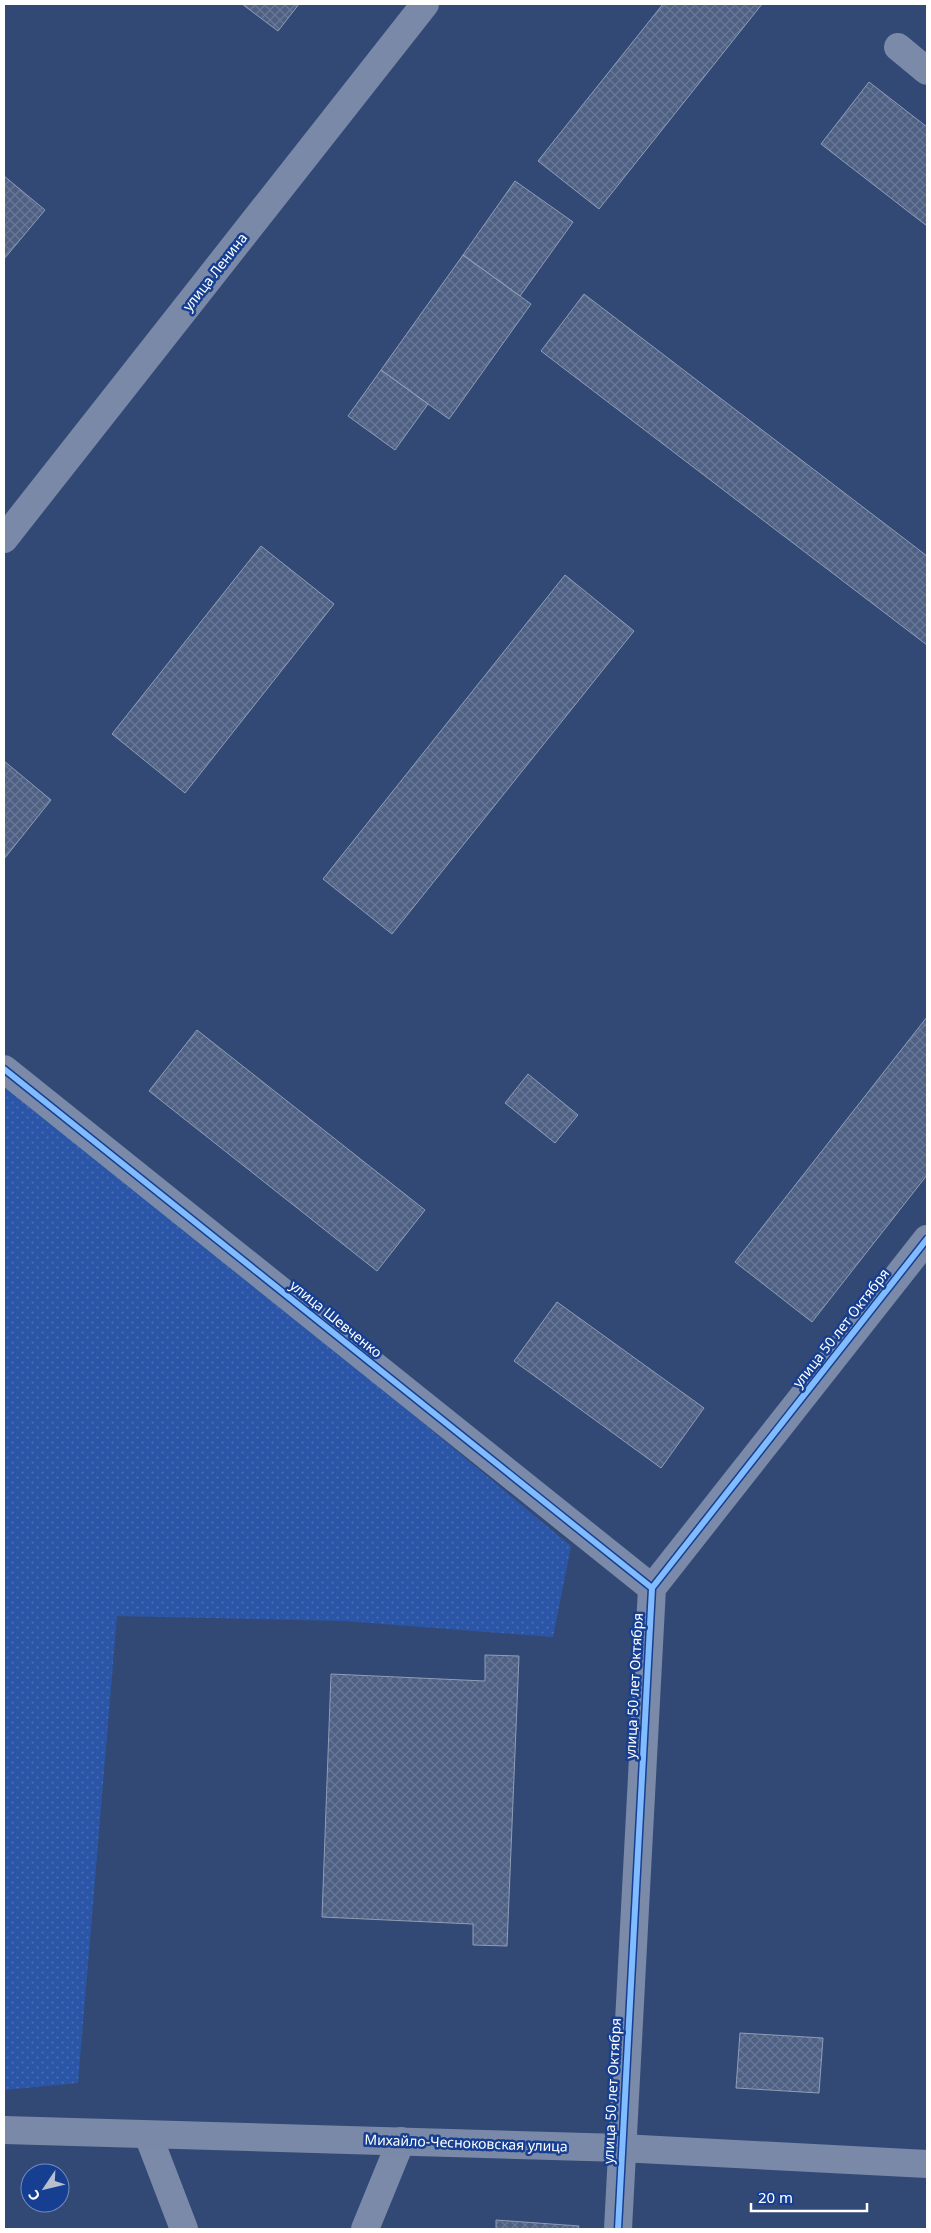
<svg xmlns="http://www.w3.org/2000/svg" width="931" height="2233" font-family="'Noto Sans',sans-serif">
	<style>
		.green { fill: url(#green-dots) }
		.building { fill: url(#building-cross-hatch); stroke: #8f9db6 }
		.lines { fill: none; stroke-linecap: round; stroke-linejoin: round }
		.minor { stroke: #7a8aa8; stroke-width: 28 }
		.major { stroke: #7a89a7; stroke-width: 28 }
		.cycleway-casing { stroke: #173f91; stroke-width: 9 }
		.cycleway { stroke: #80bcff; stroke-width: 6 }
		.labels { text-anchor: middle; stroke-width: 5; stroke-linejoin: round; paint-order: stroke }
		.street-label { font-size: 14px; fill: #fff; stroke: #173f91 }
	</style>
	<defs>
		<pattern id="green-dots" width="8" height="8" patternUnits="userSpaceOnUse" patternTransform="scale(1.25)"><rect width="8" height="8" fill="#2b55a7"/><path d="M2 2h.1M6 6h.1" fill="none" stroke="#4b6eb4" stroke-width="1.8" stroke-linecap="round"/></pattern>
		<pattern id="building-cross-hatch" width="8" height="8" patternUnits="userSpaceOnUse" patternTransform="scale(1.25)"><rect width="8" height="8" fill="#4e6083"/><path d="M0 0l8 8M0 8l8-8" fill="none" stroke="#697896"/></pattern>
	</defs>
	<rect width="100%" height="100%" fill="#334975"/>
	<path class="green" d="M4 1075 571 1546 553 1637 345 1621 117 1616 78 2083 4 2090Z"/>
	<path class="building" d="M242 4H299L278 31Z
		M663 4H762L599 209 538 161Z
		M869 82 927 127V226L821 144Z
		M4 176 45 210 4 259Z
		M515 181 573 222 520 296 463 255Z
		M463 255 531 304 449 419 381 370Z
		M584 294 927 556V645L541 351Z
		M381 370 428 404 395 450 348 416Z
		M261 546 334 604 185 793 112 734Z
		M565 575 634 631 392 934 323 879Z
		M4 761 51 800 4 859Z
		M927 1017V1175L812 1322 735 1262Z
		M197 1030 425 1210 377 1271 149 1091Z
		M528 1074 578 1115 555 1143 505 1103Z
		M557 1302 704 1408 661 1468 514 1361Z
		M485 1655 519 1656 507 1946 473 1945V1924L322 1917 331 1674 485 1681Z
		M740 2033 823 2038 819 2093 736 2088Z
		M496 2220 579 2226 578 2229H496Z"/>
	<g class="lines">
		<path class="minor" d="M898 47 927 71
			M4 1069 652 1588
			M148 2135 184 2229
			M365 2229 401 2141
			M618 2229 652 1588 927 1239"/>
		<path class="major" d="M4 539 425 4
			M4 2130 621 2148 927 2164"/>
		<g class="cycleway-casing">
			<path id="cycleway" d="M4 1069 652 1588
				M618 2229 652 1588 927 1239"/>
		</g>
		<use href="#cycleway" class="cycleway"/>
	</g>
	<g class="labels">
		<g class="street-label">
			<text transform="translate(215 272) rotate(-52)" y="5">улица Ленина</text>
			<text transform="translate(336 1319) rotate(39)" y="5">улица Шевченко</text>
			<text transform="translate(841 1328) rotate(-52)" y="5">улица 50 лет Октября</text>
			<text transform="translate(634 1686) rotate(-87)" y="5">улица 50 лет Октября</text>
			<text transform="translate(612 2091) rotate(-87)" y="5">улица 50 лет Октября</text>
			<text transform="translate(466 2143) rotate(2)" y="5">Михайло-Чесноковская улица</text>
		</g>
	</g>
	<rect width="931" height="2233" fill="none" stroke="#ffffff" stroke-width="10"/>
	<g transform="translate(45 2188) rotate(235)"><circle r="24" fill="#173f91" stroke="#748cbd"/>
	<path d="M0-4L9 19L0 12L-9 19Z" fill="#b8bfcf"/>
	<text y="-8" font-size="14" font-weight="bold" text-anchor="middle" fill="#ffffff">С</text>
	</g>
	<path d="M751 2203v8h116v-8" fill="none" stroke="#ffffff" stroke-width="2.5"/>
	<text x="758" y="2203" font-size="15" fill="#ffffff" stroke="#173f91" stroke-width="4" paint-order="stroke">20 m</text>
</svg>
